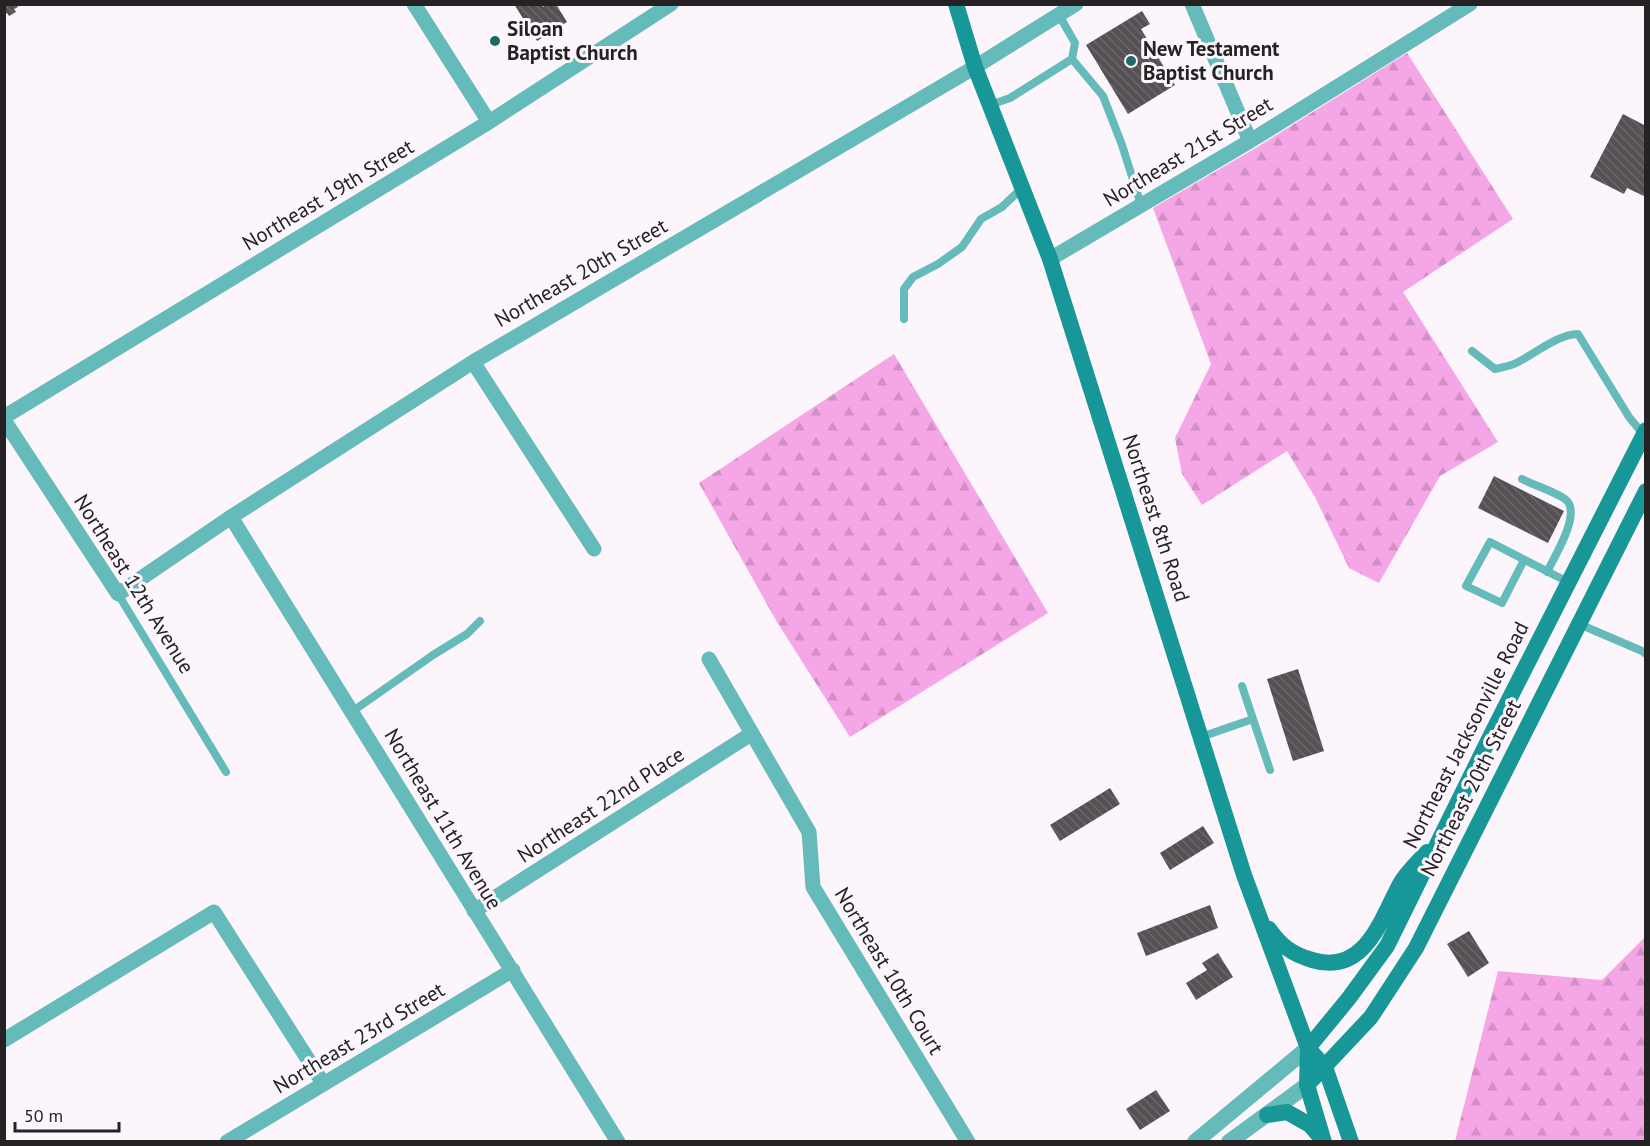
<svg xmlns="http://www.w3.org/2000/svg" width="1650" height="1146" font-family="'PT Sans',sans-serif">
	<style>
		.forest { fill: url(#forest-firs) }
		.building { fill: url(#building-back-hatch) }
		.lines { fill: none; stroke-linecap: round; stroke-linejoin: round }
		.service { stroke: #65baba; stroke-width: 8 }
		.minor { stroke: #65baba; stroke-width: 15 }
		.tertiary { stroke: #65baba; stroke-width: 16 }
		.secondary { stroke: #179797; stroke-width: 16 }
		.poi-dot { fill: #1c6969; stroke: #fcf5fb; stroke-width: 2 }
		.labels { text-anchor: middle; stroke-width: 6; stroke-linejoin: round; paint-order: stroke }
		.poi-label { font-size: 21px; font-weight: bold; fill: #252224; stroke: #fcf5fb; text-anchor: start }
		.street-label { font-size: 21px; fill: #252224; stroke: #fcf5fb }
	</style>
	<defs>
		<pattern id="forest-firs" width="22" height="20" patternUnits="userSpaceOnUse" patternTransform="scale(1.5)"><rect width="22" height="20" fill="#f5a6e6"/><path d="M5 1l3.5 6h-7zM16 11l3.5 6h-7z" fill="#d28fc5"/></pattern>
		<pattern id="building-back-hatch" width="6" height="6" patternUnits="userSpaceOnUse" patternTransform="scale(1.5)"><rect width="6" height="6" fill="#565055"/><path d="M-1 5l2 2M0 0l6 6M5-1l2 2" fill="none" stroke="#6b666a"/></pattern>
	</defs>
	<rect width="100%" height="100%" fill="#fcf5fb"/>
	<path class="forest" d="M1407 53 1513 219 1403 292 1498 442 1440 476 1379 583 1349 568 1315 497 1287 451 1202 505 1182 474 1175 438 1211 364 1153 208 1259 146Z
		M894 354 1048 613 850 737 777 622 699 483Z
		M1645 937V1141H1455L1498 971 1602 980Z"/>
	<path class="building" d="M4 4H16L18 7 14 9 16 12 9 16 7 13 4 15Z
		M514 4H542L543 7 547 4H556L567 22 537 41Z
		M1142 11 1150 24 1141 29 1175 85 1128 114 1086 45Z
		M1623 114 1646 126V197L1627 188 1624 194 1590 177Z
		M1494 476 1564 511 1548 543 1478 508Z
		M1298 669 1324 751 1293 761 1267 679Z
		M1110 788 1120 804 1060 841 1050 825Z
		M1203 826 1214 843 1170 870 1160 853Z
		M1210 905 1218 928 1146 956 1137 933Z
		M1469 931 1489 963 1468 977 1447 944Z
		M1218 953 1233 977 1196 1000 1186 983 1207 970 1202 963Z
		M1156 1090 1170 1111 1140 1130 1126 1109Z"/>
	<g class="lines">
		<path class="service" d="M1072 59 1103 96 1122 145 1141 205
			M990 105 1010 98 1072 59 1075 43 1059 15
			M904 319V289L913 277 938 264 962 247 981 219 1002 207 1022 188
			M1472 351 1495 369C1503 367 1512 366 1518 362 1538 352 1556 335 1578 334L1629 417 1643 434
			M1522 479C1536 486 1553 491 1565 499 1583 512 1554 557 1547 572
			M1524 560 1502 603 1466 586 1490 542 1568 582
			M118 594 226 772
			M1579 624 1642 651 1646 654
			M1242 686 1253 719
			M353 711 433 655 467 634 480 621
			M1201 737 1253 719 1270 770"/>
		<path class="minor" d="M414 4 489 122
			M1192 4 1250 141
			M1050 259 1250 141 1470 4
			M473 362 594 549
			M4 417 489 122 671 4
			M4 420 118 594 231 517 473 362 975 67 1076 4
			M231 517 618 1142
			M709 659 809 832 813 887 968 1142
			M474 911 751 734
			M4 1040 214 912 323 1083
			M227 1142 513 970"/>
		<path class="tertiary" d="M1195 1142 1308 1048
			M1229 1142 1307 1085"/>
		<path class="secondary" d="M956 4 975 67 1050 259 1244 875 1308 1048 1325 1067 1351 1142
			M1269 929C1281 946 1292 954 1312 960 1365 976 1381 919 1400 884 1406 873 1418 862 1427 852
			M1308 1048 1349 998 1387 946 1491 735 1646 430
			M1308 1048 1307 1085 1324 1142
			M1307 1085 1371 1017 1416 948 1646 491
			M1267 1115 1287 1112 1310 1125 1322 1139"/>
	</g>
	<g class="poi-dot">
		<circle cx="495" cy="41" r="6"/>
		<circle cx="1131" cy="61" r="6"/>
	</g>
	<g class="labels">
		<g class="poi-label">
			<text x="507" y="36">Siloan<tspan x="507" dy="24">Baptist Church</tspan></text>
			<text x="1143" y="56">New Testament<tspan x="1143" dy="24">Baptist Church</tspan></text>
		</g>
		<g class="street-label">
			<text transform="translate(1188 152) rotate(-31)" y="7">Northeast 21st Street</text>
			<text transform="translate(328 195) rotate(-31)" y="7">Northeast 19th Street</text>
			<text transform="translate(581 273) rotate(-30)" y="7">Northeast 20th Street</text>
			<text transform="translate(1156 518) rotate(72)" y="7">Northeast 8th Road</text>
			<text transform="translate(134 584) rotate(58)" y="7">Northeast 12th Avenue</text>
			<text transform="translate(1466 735) rotate(-63)" y="7">Northeast Jacksonville Road</text>
			<text transform="translate(1471 788) rotate(-63)" y="7">Northeast 20th Street</text>
			<text transform="translate(601 805) rotate(-33)" y="7">Northeast 22nd Place</text>
			<text transform="translate(443 819) rotate(59)" y="7">Northeast 11th Avenue</text>
			<text transform="translate(889 971) rotate(59)" y="7">Northeast 10th Court</text>
			<text transform="translate(359 1038) rotate(-31)" y="7">Northeast 23rd Street</text>
		</g>
	</g>
	<rect width="1650" height="1146" fill="none" stroke="#252224" stroke-width="12"/>
	<path d="M15 1122v9h104v-9" fill="none" stroke="#252224" stroke-width="3"/>
	<text x="24" y="1122" font-size="18" fill="#252224" stroke="#fcf5fb" stroke-width="4.5" paint-order="stroke">50 m</text>
</svg>
